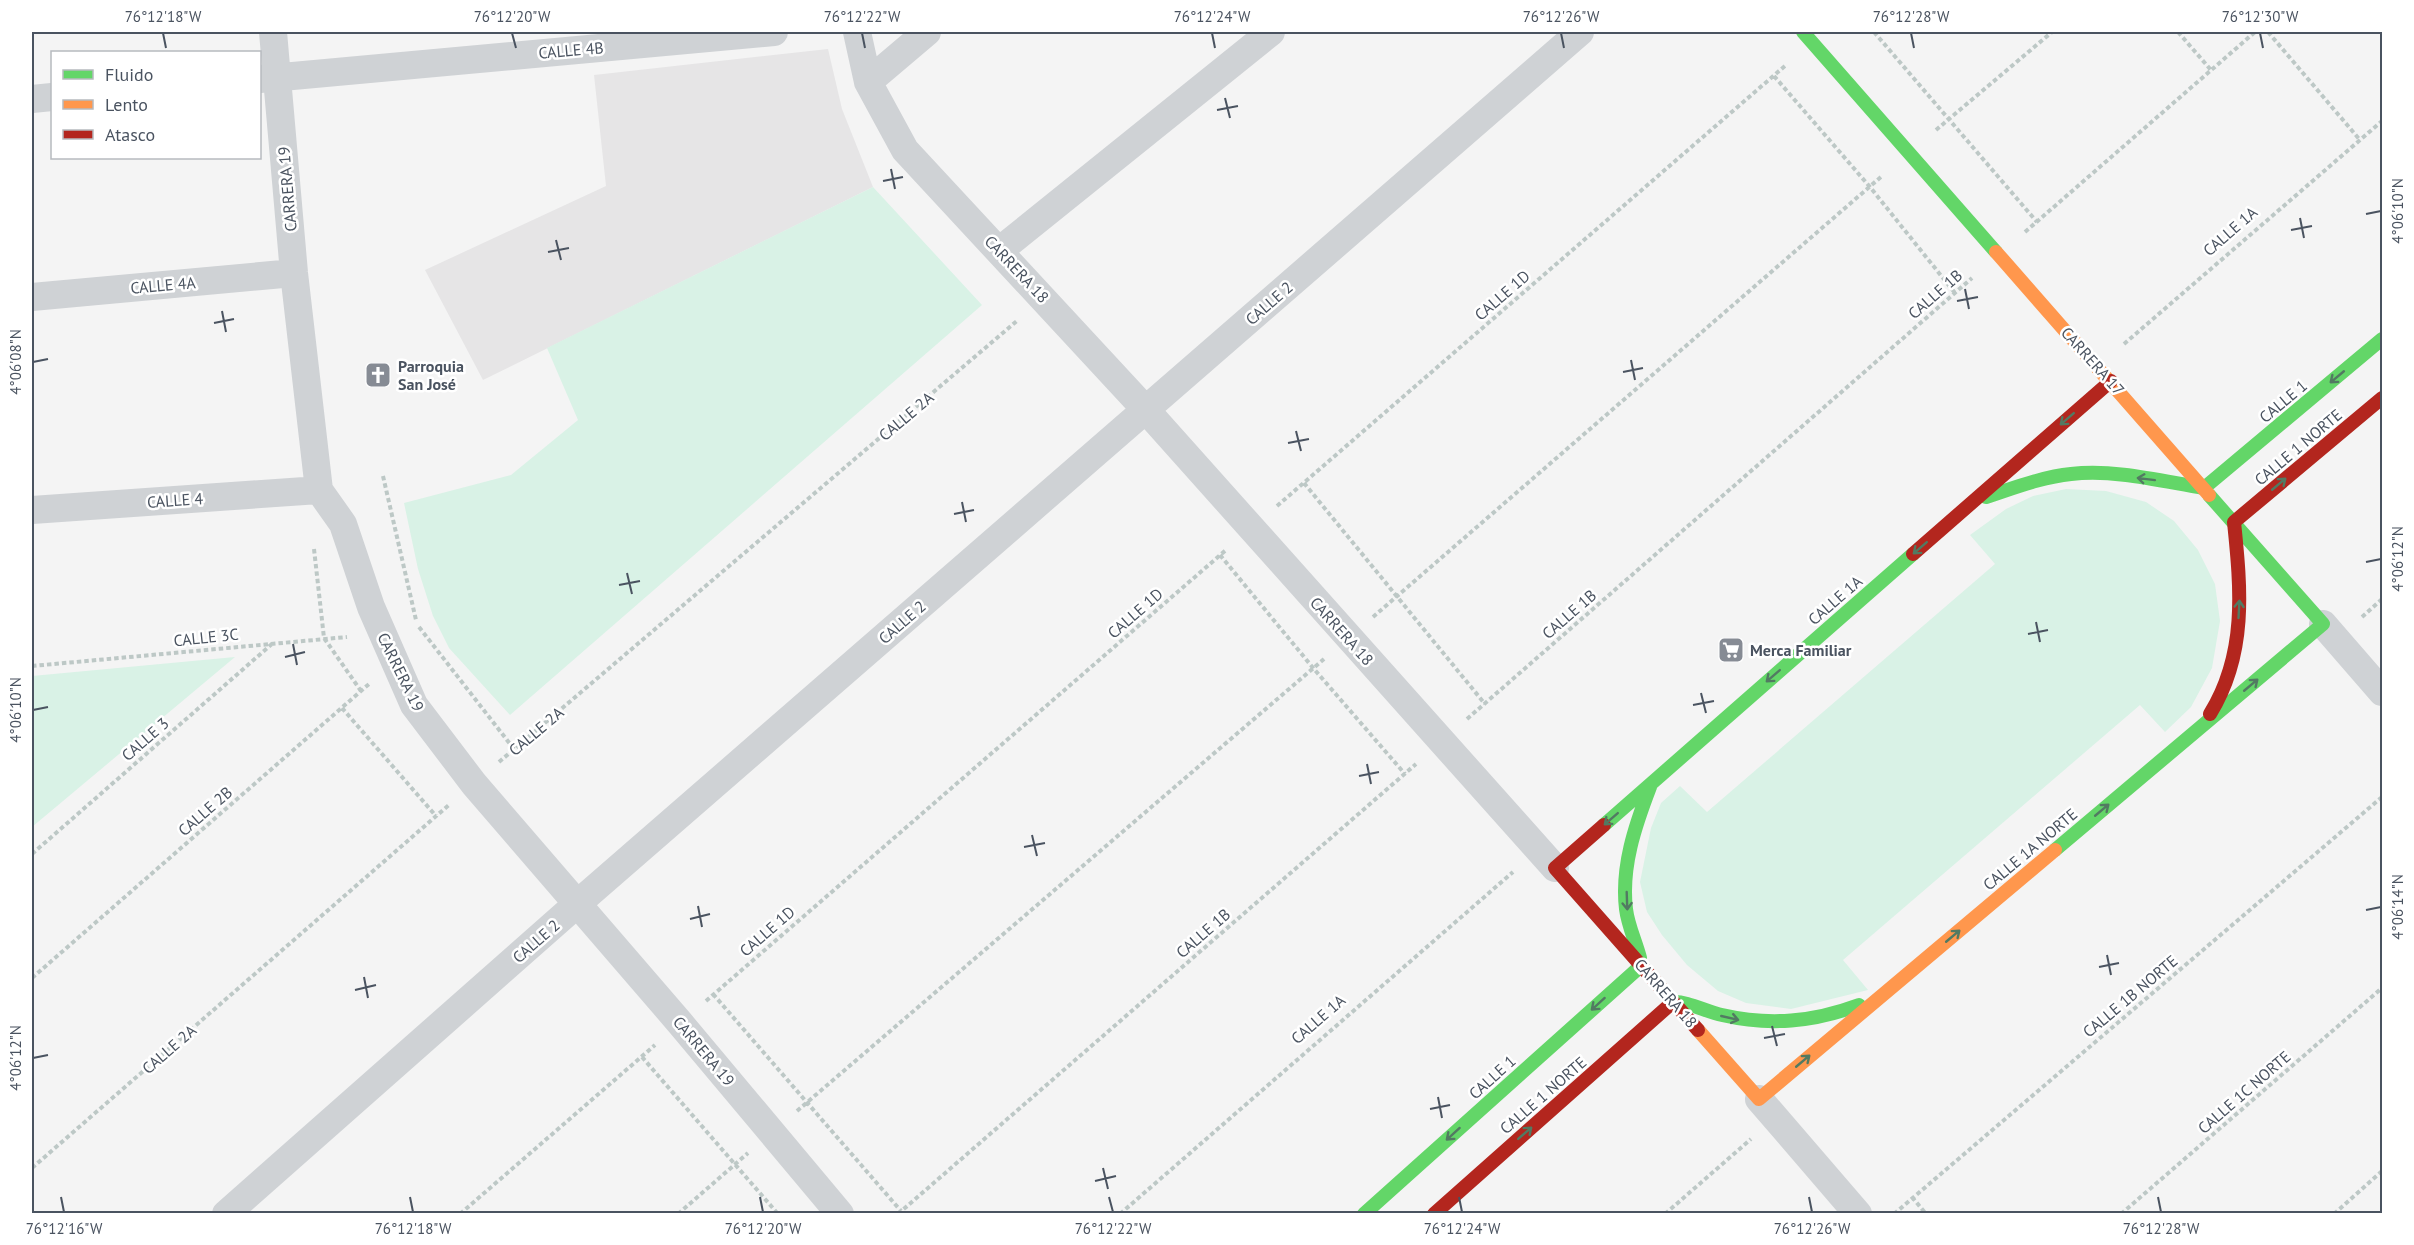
<svg xmlns="http://www.w3.org/2000/svg" width="2414" height="1245" font-family="'PT Sans',sans-serif">
	<style>
		.education { fill: #e6e5e6 }
		.green { fill: #d9f2e6 }
		.lines { fill: none; stroke-linecap: round; stroke-linejoin: round }
		.path { stroke: #bdc8c6; stroke-width: 4; stroke-dasharray: 4.5 3; stroke-linecap: butt }
		.street { stroke: #cfd2d5; stroke-width: 28 }
		.fast { stroke: #63d668; stroke-width: 14 }
		.slow { stroke: #ff974d; stroke-width: 14 }
		.jam { stroke: #b3261e; stroke-width: 14 }
		.oneway { stroke: #527a62 }
		.ticks { fill: none; stroke: #4a5360; stroke-width: 2 }
		.labels { text-anchor: middle; stroke-width: 5; stroke-linejoin: round; paint-order: stroke }
		.street-label { font-size: 16px; fill: #4a5360; stroke: #fff }
		.poi-label { font-size: 16px; font-weight: bold; fill: #4a5360; stroke: #fff; text-anchor: start }
		.neatline { fill: none; stroke: #4a5360; stroke-width: 2 }
		.ticks-label { font-size: 15px; text-anchor: middle; fill: #4a5360 }
	</style>
	<rect width="100%" height="100%" fill="#f4f4f4"/>
	<path class="education" d="M828 49 842 109 873 187 483 380 425 270 606 186 594 75Z"/>
	<path class="green" d="M873 187 982 305 510 715 449 648 433 616 418 569 404 503 511 475 578 420 547 348Z
		M2066 489 2106 491 2146 502 2174 521 2198 550 2215 584 2220 621 2212 668 2191 707 2165 732 2140 705 1843 960 1868 990 1791 1009 1746 1003 1718 991 1687 965 1662 935 1647 912 1640 882 1651 828 1661 803 1680 786 1707 812 1995 564 1970 535 2006 509 2033 496Z
		M235 657 32 827V676Z"/>
	<g class="lines">
		<path class="path" d="M1874 32 2037 222
			M2178 32 2211 70
			M2268 32 2360 140
			M1774 76 1870 187 1955 293
			M1936 130 2052 32
			M2025 232 2255 32
			M2124 344 2382 121
			M383 476 416 620
			M1304 483 1485 704
			M1277 506 1786 65
			M314 549 324 638 361 691
			M1220 555 1314 669 1405 774
			M1373 617 1882 176
			M2362 617 2382 599
			M419 627 514 749
			M32 666 347 637
			M342 708 436 816
			M1467 719 1972 278
			M499 762 1018 320
			M32 854 273 643
			M32 978 369 684
			M713 994 901 1211
			M706 1001 1226 550
			M642 1057 778 1214
			M797 1111 1324 659
			M32 1168 450 804
			M1912 1197 1926 1214
			M460 1214 655 1045
			M678 1214 748 1153
			M898 1214 1416 764
			M1120 1214 1513 872
			M1665 1214 1751 1139
			M1894 1214 2382 797
			M2121 1214 2382 988
			M2334 1214 2382 1171"/>
		<path class="street" d="M273 32 294 273 319 490 343 524 371 607 414 705 474 784 680 1023 840 1214
			M857 32 868 82 905 150 1146 410 1555 868
			M260 79 774 32
			M868 82 927 32
			M32 99 52 97
			M999 251 1271 32
			M32 297 294 273
			M32 510 319 490
			M2323 624 2382 692
			M1759 1099 1858 1214
			M226 1214 577 904 1580 32"/>
		<path class="fast" d="M1803 32 1996 252
			M1986 497C2014 488 2042 477 2071 474 2115 469 2161 481 2204 488L2382 339
			M1604 825 1913 554
			M2055 850 2323 624 2209 495
			M1640 958C1636 942 1628 926 1626 909 1621 867 1635 826 1650 787
			M1673 1002C1687 1001 1707 1012 1722 1015 1770 1026 1813 1022 1859 1005
			M1364 1214 1642 965"/>
		<path class="slow" d="M1996 252 2209 495
			M1698 1030 1759 1099 2055 850"/>
		<path class="jam" d="M1913 554 2111 381
			M2210 714C2247 654 2241 590 2234 522L2382 398
			M1604 825 1555 868 1698 1030
			M1434 1214 1673 1002"/>
	</g>
	<defs><path id="oneway-shaft" d="M-6 0H5M1.5-3L5.5 0L1.5 3" fill="none" stroke-width="1.6" stroke-linecap="round" stroke-linejoin="round" transform="scale(1.5)"/></defs>
	<g class="oneway">
		<use href="#oneway-shaft" transform="translate(2337 377) rotate(140)"/>
		<use href="#oneway-shaft" transform="translate(2067 419) rotate(139)"/>
		<use href="#oneway-shaft" transform="translate(2146 479) rotate(-173)"/>
		<use href="#oneway-shaft" transform="translate(2279 484) rotate(-40)"/>
		<use href="#oneway-shaft" transform="translate(1920 548) rotate(139)"/>
		<use href="#oneway-shaft" transform="translate(2239 609) rotate(-87)"/>
		<use href="#oneway-shaft" transform="translate(1773 676) rotate(139)"/>
		<use href="#oneway-shaft" transform="translate(2251 685) rotate(-40)"/>
		<use href="#oneway-shaft" transform="translate(2102 810) rotate(-40)"/>
		<use href="#oneway-shaft" transform="translate(1611 819) rotate(139)"/>
		<use href="#oneway-shaft" transform="translate(1627 901) rotate(88)"/>
		<use href="#oneway-shaft" transform="translate(1953 936) rotate(-40)"/>
		<use href="#oneway-shaft" transform="translate(1598 1004) rotate(138)"/>
		<use href="#oneway-shaft" transform="translate(1730 1018) rotate(13)"/>
		<use href="#oneway-shaft" transform="translate(1803 1061) rotate(-40)"/>
		<use href="#oneway-shaft" transform="translate(1525 1133) rotate(-41)"/>
		<use href="#oneway-shaft" transform="translate(1453 1134) rotate(138)"/>
	</g>
	<path class="ticks" d="M163 33 166 48M512 33 516 48M862 33 865 48M1212 33 1215 48M1561 33 1564 48M1911 33 1914 48M2260 33 2263 48M1225 98 1230 118M1217 110 1238 106M891 169 895 189M883 181 903 177M2366 214 2381 211M2300 218 2304 238M2291 230 2312 226M556 240 561 260M548 252 569 248M1965 289 1969 309M1957 301 1978 297M222 311 226 332M214 323 234 319M1631 360 1635 380M33 362 48 359M1623 372 1643 368M1296 431 1301 451M1288 443 1309 439M962 502 966 522M954 514 974 510M2366 562 2381 559M627 573 632 594M619 585 640 581M2036 622 2040 642M2028 634 2048 630M293 644 297 665M285 657 305 652M1701 693 1706 713M1693 705 1714 701M33 710 48 707M1367 764 1371 784M1359 776 1379 772M1032 835 1037 856M1024 847 1045 843M698 906 702 927M2366 910 2381 907M690 919 710 914M2107 955 2111 975M2099 967 2119 963M364 977 368 998M355 990 376 985M1772 1026 1777 1046M1764 1038 1785 1034M33 1058 48 1055M1438 1097 1442 1118M1430 1109 1450 1105M1103 1168 1108 1189M1095 1181 1116 1176M61 1197 64 1212M410 1197 413 1212M760 1197 763 1212M1109 1197 1113 1212M1459 1197 1462 1212M1809 1197 1812 1212M2158 1197 2161 1212"/>
	<defs>
		<g id="church-square" transform="scale(1.35)"><rect x="-9" y="-9" width="18" height="18" rx="4" fill="#868b94" stroke="#fff"/><path d="M-1.2-6h2.4v3.5h3.3v2.4h-3.3V6h-2.4V-.1h-3.3v-2.4h3.3Z" fill="#fff"/></g>
		<g id="supermarket-square" transform="scale(1.35)"><rect x="-9" y="-9" width="18" height="18" rx="4" fill="#868b94" stroke="#fff"/><path d="M-6-5.5h2.5l.6 2H6L4.5 2H-2.5L-4.4-4H-6ZM-1.5 3.2a1.3 1.3 0 1 0 .1 0ZM3 3.2a1.3 1.3 0 1 0 .1 0Z" fill="#fff"/></g>
	</defs>
	<g fill-rule="evenodd">
		<use href="#church-square" x="378" y="375"/>
		<use href="#supermarket-square" x="1731" y="650"/>
	</g>
	<g class="labels">
		<g class="street-label">
			<text transform="translate(571 50) rotate(-5)" y="6">CALLE 4B</text>
			<text transform="translate(287 189) rotate(-95)" y="6">CARRERA 19</text>
			<text transform="translate(2230 231) rotate(-41)" y="6">CALLE 1A</text>
			<text transform="translate(1017 269) rotate(47)" y="6">CARRERA 18</text>
			<text transform="translate(163 285) rotate(-5)" y="6">CALLE 4A</text>
			<text transform="translate(1935 294) rotate(-41)" y="6">CALLE 1B</text>
			<text transform="translate(1502 295) rotate(-41)" y="6">CALLE 1D</text>
			<text transform="translate(1269 303) rotate(-41)" y="6">CALLE 2</text>
			<text transform="translate(2093 361) rotate(48)" y="6">CARRERA 17</text>
			<text transform="translate(2283 401) rotate(-40)" y="6">CALLE 1</text>
			<text transform="translate(906 416) rotate(-40)" y="6">CALLE 2A</text>
			<text transform="translate(2298 447) rotate(-40)" y="6">CALLE 1 NORTE</text>
			<text transform="translate(175 500) rotate(-4)" y="6">CALLE 4</text>
			<text transform="translate(1835 600) rotate(-41)" y="6">CALLE 1A</text>
			<text transform="translate(1135 613) rotate(-41)" y="6">CALLE 1D</text>
			<text transform="translate(1569 614) rotate(-41)" y="6">CALLE 1B</text>
			<text transform="translate(902 622) rotate(-41)" y="6">CALLE 2</text>
			<text transform="translate(1342 631) rotate(48)" y="6">CARRERA 18</text>
			<text transform="translate(206 637) rotate(-6)" y="6">CALLE 3C</text>
			<text transform="translate(401 672) rotate(64)" y="6">CARRERA 19</text>
			<text transform="translate(536 731) rotate(-40)" y="6">CALLE 2A</text>
			<text transform="translate(145 739) rotate(-41)" y="6">CALLE 3</text>
			<text transform="translate(205 811) rotate(-41)" y="6">CALLE 2B</text>
			<text transform="translate(2030 849) rotate(-40)" y="6">CALLE 1A NORTE</text>
			<text transform="translate(767 931) rotate(-41)" y="6">CALLE 1D</text>
			<text transform="translate(1203 933) rotate(-41)" y="6">CALLE 1B</text>
			<text transform="translate(536 941) rotate(-41)" y="6">CALLE 2</text>
			<text transform="translate(1666 993) rotate(49)" y="6">CARRERA 18</text>
			<text transform="translate(2130 996) rotate(-40)" y="6">CALLE 1B NORTE</text>
			<text transform="translate(1318 1019) rotate(-41)" y="6">CALLE 1A</text>
			<text transform="translate(169 1049) rotate(-41)" y="6">CALLE 2A</text>
			<text transform="translate(704 1051) rotate(50)" y="6">CARRERA 19</text>
			<text transform="translate(1492 1077) rotate(-42)" y="6">CALLE 1</text>
			<text transform="translate(2244 1092) rotate(-41)" y="6">CALLE 1C NORTE</text>
			<text transform="translate(1543 1095) rotate(-41)" y="6">CALLE 1 NORTE</text>
		</g>
		<g class="poi-label">
			<text x="398" y="372">Parroquia<tspan x="398" dy="18">San José</tspan></text>
			<text x="1750" y="656">Merca Familiar</text>
		</g>
	</g>
	<rect width="2414" height="1245" fill="none" stroke="#ffffff" stroke-width="66"/>
	<rect x="51" y="51" width="210" height="108" fill="#ffffff" stroke="#b7babf" stroke-width="1.5"/>
	<rect x="63" y="70" width="30" height="9" fill="#63d668" stroke="#b7babf" stroke-width="1.5"/>
	<text x="105" y="81" font-size="18" fill="#4a5360">Fluido</text>
	<rect x="63" y="100" width="30" height="9" fill="#ff974d" stroke="#b7babf" stroke-width="1.5"/>
	<text x="105" y="111" font-size="18" fill="#4a5360">Lento</text>
	<rect x="63" y="130" width="30" height="9" fill="#b3261e" stroke="#b7babf" stroke-width="1.5"/>
	<text x="105" y="141" font-size="18" fill="#4a5360">Atasco</text>
	<rect x="33" y="33" width="2348" height="1179" class="neatline"/>
	<g class="ticks-label">
		<text x="163" y="22">76°12'18"W</text>
		<text x="512" y="22">76°12'20"W</text>
		<text x="862" y="22">76°12'22"W</text>
		<text x="1212" y="22">76°12'24"W</text>
		<text x="1561" y="22">76°12'26"W</text>
		<text x="1911" y="22">76°12'28"W</text>
		<text x="2260" y="22">76°12'30"W</text>
		<text transform="translate(2398 211) rotate(-90)" y="5">4°06'10"N</text>
		<text transform="translate(16 362) rotate(-90)" y="5">4°06'08"N</text>
		<text transform="translate(2398 559) rotate(-90)" y="5">4°06'12"N</text>
		<text transform="translate(16 710) rotate(-90)" y="5">4°06'10"N</text>
		<text transform="translate(2398 907) rotate(-90)" y="5">4°06'14"N</text>
		<text transform="translate(16 1058) rotate(-90)" y="5">4°06'12"N</text>
		<text x="64" y="1234">76°12'16"W</text>
		<text x="413" y="1234">76°12'18"W</text>
		<text x="763" y="1234">76°12'20"W</text>
		<text x="1113" y="1234">76°12'22"W</text>
		<text x="1462" y="1234">76°12'24"W</text>
		<text x="1812" y="1234">76°12'26"W</text>
		<text x="2161" y="1234">76°12'28"W</text>
	</g>
</svg>
